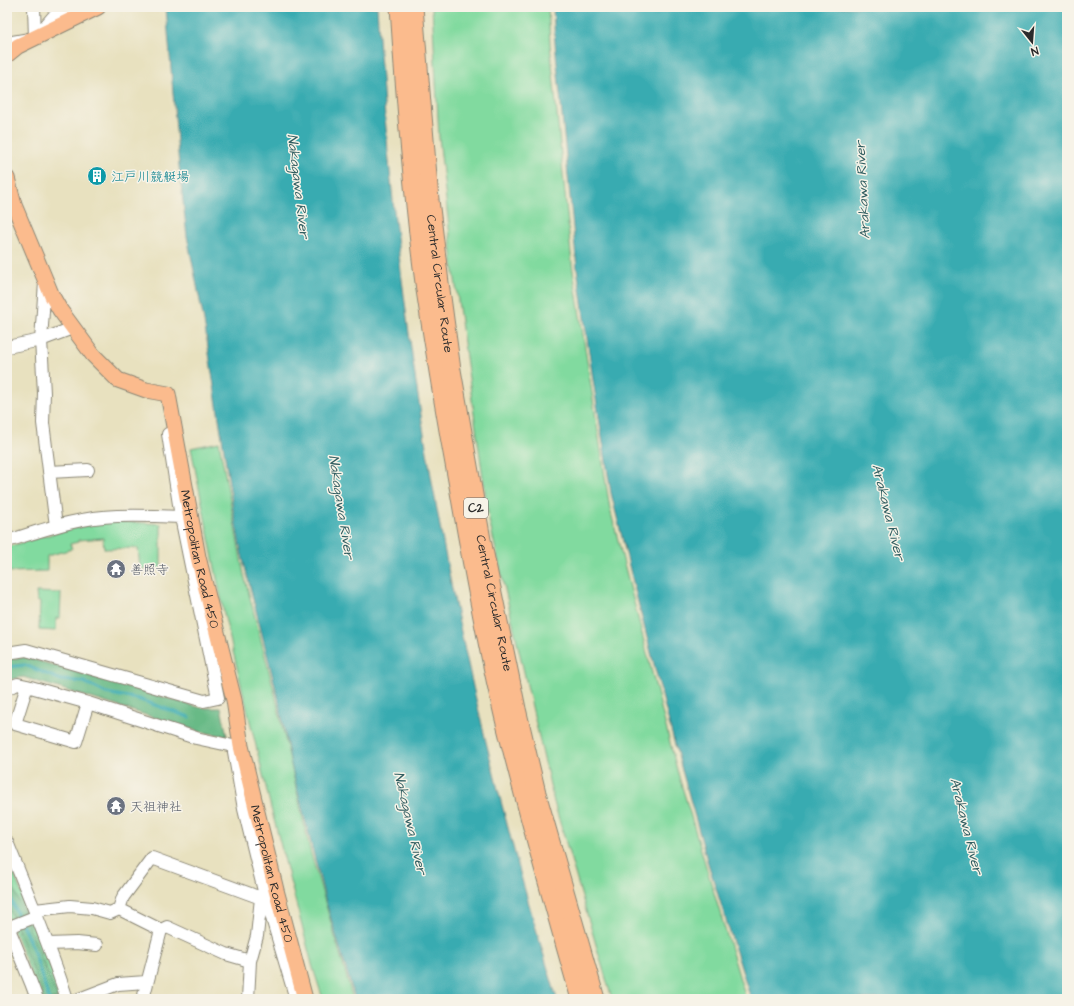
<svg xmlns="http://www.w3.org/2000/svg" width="1074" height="1006" font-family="'Architects Daughter','Klee One',sans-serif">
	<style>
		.green { fill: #81da9f; stroke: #568265 }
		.forest { fill: #68ba86; stroke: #4a7258 }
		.water { fill: #39abb1; stroke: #326b6e }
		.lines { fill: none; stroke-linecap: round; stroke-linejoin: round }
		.stream { stroke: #39abb1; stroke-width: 3.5 }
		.minor-casing { stroke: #8a8675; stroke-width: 14 }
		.major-casing { stroke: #8a8675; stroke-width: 17 }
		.highway-casing { stroke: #8a8675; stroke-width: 19 }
		.minor { stroke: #fff; stroke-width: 12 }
		.major { stroke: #fbbb8d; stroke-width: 15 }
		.highway { stroke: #fbbb8d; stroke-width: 17 }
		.labels { text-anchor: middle; stroke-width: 3; stroke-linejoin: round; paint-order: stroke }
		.shield { fill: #f7f3e8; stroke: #686764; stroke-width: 1 }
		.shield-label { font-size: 12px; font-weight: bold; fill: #2b2b2b }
		.culture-label { font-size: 13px; fill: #0d838f; stroke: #f7f3e8; text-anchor: start }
		.street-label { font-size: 13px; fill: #2b2b2b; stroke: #f7f3e8 }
		.worship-label { font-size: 13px; fill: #5b616d; stroke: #f7f3e8; text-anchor: start }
		.water-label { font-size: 14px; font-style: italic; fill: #315e61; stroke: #f7f3e8 }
	</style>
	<rect width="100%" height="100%" fill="#f7f3e8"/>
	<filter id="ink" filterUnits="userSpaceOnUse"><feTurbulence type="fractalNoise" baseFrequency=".025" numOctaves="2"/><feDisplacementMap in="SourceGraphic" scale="8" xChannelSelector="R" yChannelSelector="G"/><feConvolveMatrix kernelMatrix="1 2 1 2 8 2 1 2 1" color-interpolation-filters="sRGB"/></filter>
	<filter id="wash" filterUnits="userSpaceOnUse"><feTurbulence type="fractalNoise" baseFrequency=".012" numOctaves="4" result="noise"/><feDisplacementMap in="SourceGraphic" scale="16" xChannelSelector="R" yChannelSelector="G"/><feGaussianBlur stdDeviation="0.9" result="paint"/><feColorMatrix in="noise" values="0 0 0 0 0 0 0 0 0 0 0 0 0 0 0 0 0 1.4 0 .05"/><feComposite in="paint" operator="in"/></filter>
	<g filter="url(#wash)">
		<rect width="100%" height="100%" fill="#e8e1bf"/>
		<path class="green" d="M432 7H548L550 44 572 264 610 509 677 770 746 999H612L554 802 489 520 454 272 439 137Z
			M219 442 244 575 275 694 310 850 353 999H323L313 968 272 812 225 618 191 448Z
			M110 521 161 524V568L140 569 138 548 104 549 103 538 78 540V542L70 544 72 549 47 556V571L7 572V547C41 537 74 527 110 521Z
			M36 592 61 593 60 618H56V631L39 630 40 602 37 601Z
			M7 856 63 999H41L7 913Z"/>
		<path class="forest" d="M25 657 201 708H221L227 736 201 732 23 677 7 680V659Z
			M7 871 26 918 14 920 7 905Z
			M27 921 58 999H43L41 990 15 925Z"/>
		<path class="water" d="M166 7H377C394 290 438 570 512 843 526 895 541 947 557 999H355L326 902 310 840 291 764 278 698 241 551 233 509 204 321 187 236 179 166Z
			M553 7H1067V999H751L707 860 672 734 641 614 611 493 593 380 577 268 555 43Z"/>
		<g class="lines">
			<path class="stream" d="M7 667 25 665 61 680 84 682 106 693 138 699 189 717
				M7 891 33 949 49 999"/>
		</g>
	</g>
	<g filter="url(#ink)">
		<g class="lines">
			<g class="minor-casing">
				<path id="minor" d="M34 7 35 38
					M7 43 35 38 53 17 69 7
					M45 282 41 340 44 393 43 423 56 526
					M7 347 41 340 73 328
					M49 472 88 470
					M7 541C43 530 79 517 117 516 138 515 160 516 181 517
					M7 653 26 650 204 701 218 698 181 517 168 434
					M27 686 15 724 76 742 88 703
					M7 688 18 684 27 686 88 703 196 738 233 746H241
					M233 746 244 809 264 891 296 999
					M7 842C28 894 50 946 67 999
					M119 909 123 897 152 858 261 898
					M35 910 70 906 92 908 110 913 119 909 161 930 143 999
					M7 924 31 983 37 999
					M7 928 37 916
					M161 930 167 927 226 954 250 961
					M48 944 77 943 97 945
					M79 999 118 984 146 982
					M248 999 250 961 257 936 261 898 263 892"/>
			</g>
			<g class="major-casing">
				<g id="major">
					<path d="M7 55 18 46 98 7"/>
					<path id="s1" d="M7 178 14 205 52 296 60 310 93 355 118 380 146 390 168 394 198 557 234 700 241 746 276 890 305 999"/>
				</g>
			</g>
			<g class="highway-casing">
				<g id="highway">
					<path d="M399 7C405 101 412 196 425 290 435 356 446 421 458 486 471 562 485 639 503 715 526 810 553 905 580 999"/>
					<path id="s2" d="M414 7 430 200 440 283 452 370 482 540 517 709 537 793 596 999"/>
				</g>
			</g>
			<use href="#minor" class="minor"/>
			<use href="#major" class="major"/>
			<use href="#highway" class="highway"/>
		</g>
	</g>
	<defs>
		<g id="building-disc" transform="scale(1)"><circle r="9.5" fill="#0f9aa8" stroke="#f7f3e8"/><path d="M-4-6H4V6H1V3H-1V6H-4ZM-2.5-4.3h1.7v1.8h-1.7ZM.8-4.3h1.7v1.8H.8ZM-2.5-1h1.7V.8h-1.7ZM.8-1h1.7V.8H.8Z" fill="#fff"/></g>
		<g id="temple-disc" transform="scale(1)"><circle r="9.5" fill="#6b7280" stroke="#f7f3e8"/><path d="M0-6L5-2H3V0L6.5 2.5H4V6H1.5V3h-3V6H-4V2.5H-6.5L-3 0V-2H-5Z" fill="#fff"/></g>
	</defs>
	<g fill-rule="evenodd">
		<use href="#building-disc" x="97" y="176"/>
		<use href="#temple-disc" x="116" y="569"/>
		<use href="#temple-disc" x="116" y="806"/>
	</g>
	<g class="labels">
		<rect class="shield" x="464" y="498" width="24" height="20" rx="3"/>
		<g class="shield-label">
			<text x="476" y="512">C2</text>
		</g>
		<g class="culture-label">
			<text x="111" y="181">江戸川競艇場</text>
		</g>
		<g class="street-label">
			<text dy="5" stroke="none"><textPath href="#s2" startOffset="278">Central Circular Route</textPath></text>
			<text dy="5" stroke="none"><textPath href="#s1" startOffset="454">Metropolitan Road 450</textPath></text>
			<text dy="5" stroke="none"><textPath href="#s2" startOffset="602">Central Circular Route</textPath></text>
			<text dy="5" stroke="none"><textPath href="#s1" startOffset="777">Metropolitan Road 450</textPath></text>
		</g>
		<g class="worship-label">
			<text x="130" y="574">善照寺</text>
			<text x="130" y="811">天祖神社</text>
		</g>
		<g class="water-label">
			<text transform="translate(299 186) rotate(83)" y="5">Nakagawa River</text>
			<text transform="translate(862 190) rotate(-93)" y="5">Arakawa River</text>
			<text transform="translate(342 507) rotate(81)" y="5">Nakagawa River</text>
			<text transform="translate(889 512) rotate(76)" y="5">Arakawa River</text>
			<text transform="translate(411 823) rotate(77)" y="5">Nakagawa River</text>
			<text transform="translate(967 826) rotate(76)" y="5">Arakawa River</text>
		</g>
	</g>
	<rect width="1074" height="1006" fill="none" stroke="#f7f3e8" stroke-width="24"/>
	<g transform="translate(1032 42) rotate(163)" stroke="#f7f3e8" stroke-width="3" paint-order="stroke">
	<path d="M0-3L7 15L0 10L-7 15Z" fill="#2b2b2b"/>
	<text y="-6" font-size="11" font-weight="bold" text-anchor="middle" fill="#2b2b2b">N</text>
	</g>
</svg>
